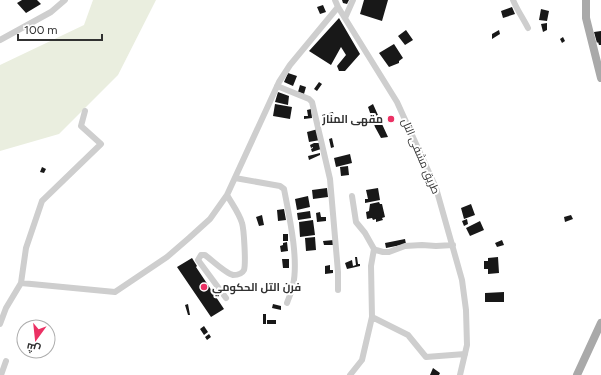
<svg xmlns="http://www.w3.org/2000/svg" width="601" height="375" font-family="Figtree,Cairo,sans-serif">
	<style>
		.green { fill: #eaeedf }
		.building { fill: #181818 }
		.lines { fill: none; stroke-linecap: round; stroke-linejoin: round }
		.minor { stroke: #cecece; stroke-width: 6 }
		.major { stroke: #a9a9a9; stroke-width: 8 }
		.poi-dot { fill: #eb3164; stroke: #fff; stroke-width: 1.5 }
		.labels { text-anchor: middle; stroke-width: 4; stroke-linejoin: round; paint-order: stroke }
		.poi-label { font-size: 11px; font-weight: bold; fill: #313131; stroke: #fff; text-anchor: end }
		.street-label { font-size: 11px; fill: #313131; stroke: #fff }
	</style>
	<rect width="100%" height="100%" fill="#fff"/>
	<path class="green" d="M93 0H156L118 75 59 134 0 151V65L84 25Z"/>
	<path class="building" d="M22 0H37L41 4 26 13 17 3Z
		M342 0H349L347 4 343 3Z
		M364 0H388L382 21 360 14Z
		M323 5 326 12 320 14 317 7Z
		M512 7 515 14 503 18 501 11Z
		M541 9 549 11 547 21 539 20Z
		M339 18 360 54 345 71H339L337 66 346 55 341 47 331 65 309 51Z
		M547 23V30L543 32 541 24Z
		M406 30 413 40 405 45 398 36Z
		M499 30 500 34 492 39V34Z
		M601 31V45H599L598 42 597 43 594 32Z
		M563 37 565 41 562 43 560 39Z
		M394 44 403 58 399 61V63L389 67 379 53Z
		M288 73 297 76 293 86 284 82Z
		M319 82 322 84 317 91 314 89Z
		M300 85 306 87 304 94 298 92Z
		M278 92 289 96 288 105 275 102Z
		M275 104 292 107 290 119 273 116Z
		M373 104 382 124 388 137 381 138 375 127 368 107Z
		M311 109 312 118 304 119V116H308L307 110Z
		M333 112 335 122 324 125 322 115Z
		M318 129 320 140 309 142 307 132Z
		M332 138 334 147 331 148 329 139Z
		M314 143H319L321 149 312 152 311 149 313 148V147L311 148 310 145Z
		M320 153V155L309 160 308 156Z
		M350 154 352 163 336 167 334 158Z
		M348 166 349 175 341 176 340 167Z
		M42 167 46 169 44 173 40 172Z
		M327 188 328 197 313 199 312 190Z
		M378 188 380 200 365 203V199H368L366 190Z
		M308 196 310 207 297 210 295 199Z
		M379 202 380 204H382L385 217 382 218 383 220 376 222V219L373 220 372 218 367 219 366 212 369 211 370 204Z
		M471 204 475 215 464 219 461 208Z
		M284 209 286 220 278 221 277 210Z
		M310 211 311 218 298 220 297 213Z
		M320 212 321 217H326V221L317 222 316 213Z
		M262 215 264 225 259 226 256 217Z
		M571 215 573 219 565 222 564 217Z
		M467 219 468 224 464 226 462 221Z
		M313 220 315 235 300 237 299 222Z
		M480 221 484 230 470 236 466 228Z
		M283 234H288V241H283Z
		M315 237 316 250 306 251 305 238Z
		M405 239 406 244 386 248 385 243Z
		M334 240 335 245H324L323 241Z
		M502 240 504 245 497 247 495 243Z
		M287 242 288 251 281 252 280 246 283 245V243Z
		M355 257H357L358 264H360V266L347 269 345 263 352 260 353 266 356 265Z
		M498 257 499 273 488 274V269H484V261H488V258Z
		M192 258 197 266 196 267 224 309 211 317 177 267Z
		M282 259H289V268H283Z
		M330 265V270H333V273L325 274V266Z
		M504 292V302H485V293Z
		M188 304 190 315H188L185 305Z
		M273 304 281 306V310L272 308Z
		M263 314H266V324H263Z
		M267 320H276V324H267Z
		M204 326 208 332 204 335 200 329Z
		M209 334 211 337 207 340 205 337Z
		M433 368 440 373 439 375H430Z"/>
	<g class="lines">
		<path class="minor" d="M335 0 338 7 397 102 436 188 462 280 466 310 467 345 460 375
			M513 0C517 10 523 18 528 28
			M345 18 353 0
			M0 40 51 12 65 0
			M277 86 309 99 312 102 330 179 338 272V290
			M235 178 280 186 284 189C289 215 299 259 293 285 292 291 289 297 287 303
			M352 196 356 222 365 233 374 249 376 250 383 252H389L405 246 422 245 436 246 453 245
			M21 283 115 292 167 257 189 238 210 219 227 195 279 82 290 65 338 7
			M226 298 198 260 201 255H205C212 260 225 273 233 275 237 275 242 274 244 270 246 264 244 229 242 223 239 213 232 204 227 195
			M372 317 408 335 426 357 465 354
			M0 324 6 308 21 283 26 248 42 201 101 144 81 126 85 111
			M1 375 6 361
			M350 375 362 360 372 317 371 266 374 249"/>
		<path class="major" d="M586 0V18L601 78
			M577 375 601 323"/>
	</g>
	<g class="poi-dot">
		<circle cx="391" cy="119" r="4"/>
		<circle cx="204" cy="287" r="4"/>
	</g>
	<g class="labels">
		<g class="poi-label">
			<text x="383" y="123">مقهى المنار</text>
			<text x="212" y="291" text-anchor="start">فرن التل الحكومي</text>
		</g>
		<g class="street-label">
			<text transform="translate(421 156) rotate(67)" y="4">طريق مشفى التل</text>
		</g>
	</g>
	<g transform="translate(36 339) rotate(195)"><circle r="19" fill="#ffffff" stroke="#adadad"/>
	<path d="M0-3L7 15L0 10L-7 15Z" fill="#eb3164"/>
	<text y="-6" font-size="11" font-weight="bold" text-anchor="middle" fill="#313131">ش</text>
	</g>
	<path d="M18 34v6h84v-6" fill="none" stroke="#313131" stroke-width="2"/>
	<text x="24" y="34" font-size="12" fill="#313131" stroke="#ffffff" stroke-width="3" paint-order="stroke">100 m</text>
</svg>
